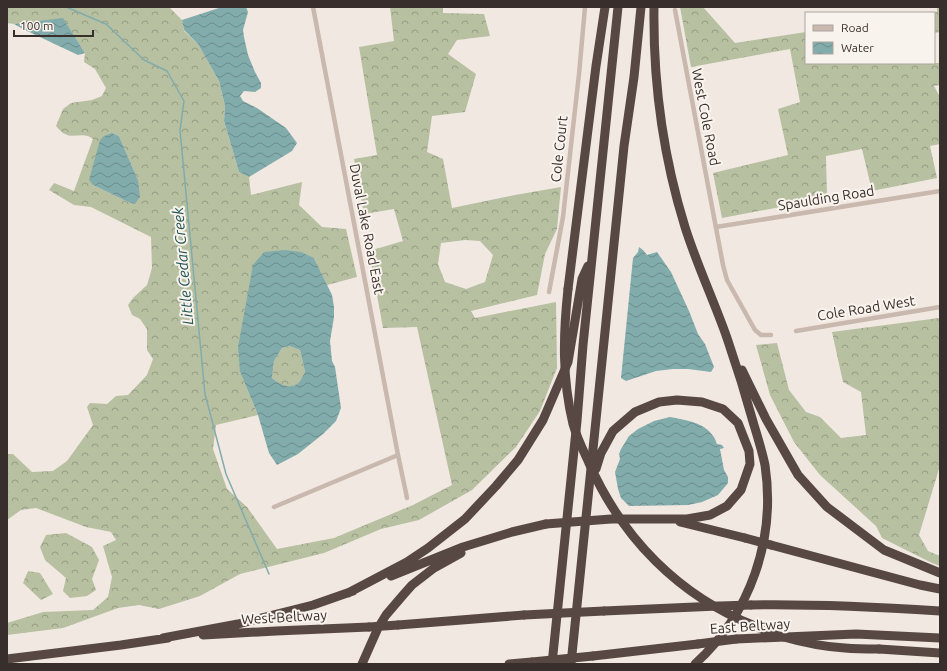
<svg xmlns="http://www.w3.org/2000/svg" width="947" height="671" font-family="Ubuntu,sans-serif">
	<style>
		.forest { fill: url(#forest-crowns); fill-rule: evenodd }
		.water { fill: url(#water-waves); fill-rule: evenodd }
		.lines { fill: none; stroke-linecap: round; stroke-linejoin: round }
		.stream { stroke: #82acab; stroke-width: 1.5 }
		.minor { stroke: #c9b8ad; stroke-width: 4.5 }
		.motorway { stroke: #584843; stroke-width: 9 }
		.motorway-bridge { stroke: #584843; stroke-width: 9 }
		.labels { text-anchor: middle; stroke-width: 4; stroke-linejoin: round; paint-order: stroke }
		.street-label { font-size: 14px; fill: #382e2b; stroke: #f9f3ed }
		.water-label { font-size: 15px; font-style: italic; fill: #245656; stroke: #f9f3ed }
	</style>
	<defs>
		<pattern id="forest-crowns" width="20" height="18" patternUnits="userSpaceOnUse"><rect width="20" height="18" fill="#b7c0a1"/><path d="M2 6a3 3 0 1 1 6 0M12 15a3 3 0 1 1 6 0" fill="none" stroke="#969c83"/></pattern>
		<pattern id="water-waves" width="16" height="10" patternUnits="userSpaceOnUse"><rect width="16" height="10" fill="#82acab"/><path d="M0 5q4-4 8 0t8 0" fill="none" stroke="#6b8c8b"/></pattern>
	</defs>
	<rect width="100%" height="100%" fill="#f1e8e1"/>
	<path class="forest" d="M7 7H169L182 20 184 31 198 44 219 81 225 106 224 121 239 172 249 177 251 195 302 182 299 205 322 227 346 229 357 277 327 285 314 258 240 372 258 415 216 425 213 449 227 489 247 507 277 549 334 538 413 505 452 485 417 327 383 328 369 251 403 241 394 209 364 214 354 159 377 155 359 47 394 41 390 7H443V13L484 14 490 36 457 40 448 54 476 74 465 112 432 116 427 152 443 159 452 208 515 195 561 187 557 229 545 254 537 295 471 311 475 318 556 302 557 368 540 411 516 447 472 490 419 520 381 529 324 553 240 574 200 596 159 609 139 605 118 608 63 628 7 635V623L43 612 93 610 108 597 112 577 103 546 116 540 111 532 86 527 36 508 21 510 7 520V454H13L32 472 53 471 67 461 93 425 87 407 90 403 107 404 116 396 128 395 147 375 153 359 147 350V329L140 319 132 315 128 305 133 298 147 285 152 268 151 237 91 207 74 205 49 190 54 183 74 191 93 139C84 131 74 139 65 134 62 133 58 128 56 126L63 109 71 103 92 100 102 96 106 88 95 69 84 62 85 53 63 19 14 24 7 23ZM112 133 119 136 138 180 135 204 130 203 93 185ZM465 240 480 241 493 255 485 282 466 289 445 282 438 264 441 243Z
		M680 7H703L735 43 806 32V63H940V85L934 86 940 97V144L930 146 937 178 872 191 862 149 826 156 827 198 722 218 713 173 788 155 778 109 800 102 790 49 691 67Z
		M937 7H940V32L934 33V13H929L937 12Z
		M939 318 940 468 939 469 919 535 928 551 940 556V566L932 563 882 538 876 526 820 475 794 442 770 395 756 345 777 343 789 390 806 412 820 417 841 438 866 435 861 392 843 382 832 332Z
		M289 346 300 350 305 372C303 375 301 380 298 383 290 391 279 384 272 378L274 361 282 348Z
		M66 533 92 547 99 560 92 579 96 590 87 596 70 598 63 591 66 578 45 560 40 547 46 535Z
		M28 571 40 573 53 594 41 600 23 583Z"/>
	<path class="water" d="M222 7H246L248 12 243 30 244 37 248 55 255 72 261 83V88L255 92 244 91 240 96 243 101 257 108 286 128 297 143 292 151 249 177 239 172 224 121 225 106 219 81 198 44 184 30 182 20Z
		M63 18 85 53 78 55 23 29 14 24Z
		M112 133 119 136 138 180 140 197 135 204 130 203 93 185 89 180 100 140 104 136Z
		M639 247 643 250 647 255 657 252 671 272 689 311 698 334 705 344 714 367 711 372 688 369H673L656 371 626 381 621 378 633 258 638 252Z
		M285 250 301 252 314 258 332 295 334 307V317L330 341 332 361 335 367 341 408 336 421 323 434 298 454 277 465 269 453 258 415 240 372 238 347 253 265 264 252ZM289 346 300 350 305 372C303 375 301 380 298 383 290 390 279 384 272 378L274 361 282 348Z
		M670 417C685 420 704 422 713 436 715 438 716 442 717 444L722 445 724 448 720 449 724 470 728 477V483L718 495 702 502 688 505 629 506 621 498 618 489 615 472 620 459 619 454 621 449 629 436 638 429 654 421Z"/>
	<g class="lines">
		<path class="stream" d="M66 7 106 24 144 60 167 71 184 101 180 130 205 394 226 474 269 574
			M940 470V476"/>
		<path class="minor" d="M313 7 398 455 407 498
			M675 10 723 265 727 280 755 330 761 335H771
			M716 227 940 191
			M549 292 563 217 579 74 585 7
			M796 331 940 307
			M274 507 398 455"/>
		<path class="motorway" d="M654 7C653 81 663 156 685 227 697 265 714 301 727 338 737 367 746 396 754 425 758 438 762 451 765 465 776 539 751 613 695 664
			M568 289 596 66 605 7
			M742 370 766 419 798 475 827 507 884 550 940 573
			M596 469 601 453 613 431 635 412 659 402 677 400 702 402 723 409 738 423 749 451 750 464 741 490 727 506 710 515 687 519H613
			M680 522 745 538
			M771 545 920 585 940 589
			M391 576 463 547 512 532 546 524
			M348 593 407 562 428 548 465 519 496 486 518 460 543 420 568 362 582 279 588 266
			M751 605C814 604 877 607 940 611
			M604 611 718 606
			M398 625 524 615
			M203 635 276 631 369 627
			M163 638 238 624 313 605 353 591
			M736 639 856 634 940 638
			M879 649 940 653
			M593 656 698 644
			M7 659 121 645 168 638
			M362 664 378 628 386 615 404 594 412 585 434 568 461 553
			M509 664 532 662
			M552 664 577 421 583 345 618 7
			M571 664 624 146 634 77 641 7"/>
		<path class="motorway-bridge" d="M568 289C563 336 562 378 573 424 577 438 583 450 589 463 622 538 679 596 755 626 763 630 772 634 780 636 801 642 824 647 845 648 856 649 868 649 879 649
			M546 524 611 519
			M745 538 771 545
			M720 606 751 605
			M524 615 604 611
			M369 627 398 625
			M698 644 736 639
			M532 662 593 656"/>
	</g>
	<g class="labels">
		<g class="street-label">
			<text transform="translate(706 117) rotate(79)" y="5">West Cole Road</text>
			<text transform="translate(559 149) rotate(-84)" y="5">Cole Court</text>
			<text transform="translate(826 198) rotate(-9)" y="5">Spaulding Road</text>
			<text transform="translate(367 229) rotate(79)" y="5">Duval Lake Road East</text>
			<text transform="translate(866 308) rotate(-9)" y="5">Cole Road West</text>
			<text transform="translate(284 617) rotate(-3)" y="5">West Beltway</text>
			<text transform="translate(750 626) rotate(-4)" y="5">East Beltway</text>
		</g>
		<g class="water-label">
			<text transform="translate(183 266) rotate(-95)" y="5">Little Cedar Creek</text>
		</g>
	</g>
	<rect width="947" height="671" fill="none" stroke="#382e2b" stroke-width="16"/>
	<rect x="805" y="12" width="130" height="52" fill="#f9f3ed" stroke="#aca49f"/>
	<rect x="813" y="25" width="20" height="6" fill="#c9b8ad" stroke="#aca49f"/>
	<text x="841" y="32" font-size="12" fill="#382e2b">Road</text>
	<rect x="813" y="42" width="20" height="12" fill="url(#water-waves)" stroke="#aca49f"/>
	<text x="841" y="52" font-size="12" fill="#382e2b">Water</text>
	<path d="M14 30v6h79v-6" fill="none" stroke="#382e2b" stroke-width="2"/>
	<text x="20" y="30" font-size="12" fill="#382e2b" stroke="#f9f3ed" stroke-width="3" paint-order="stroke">100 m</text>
</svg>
